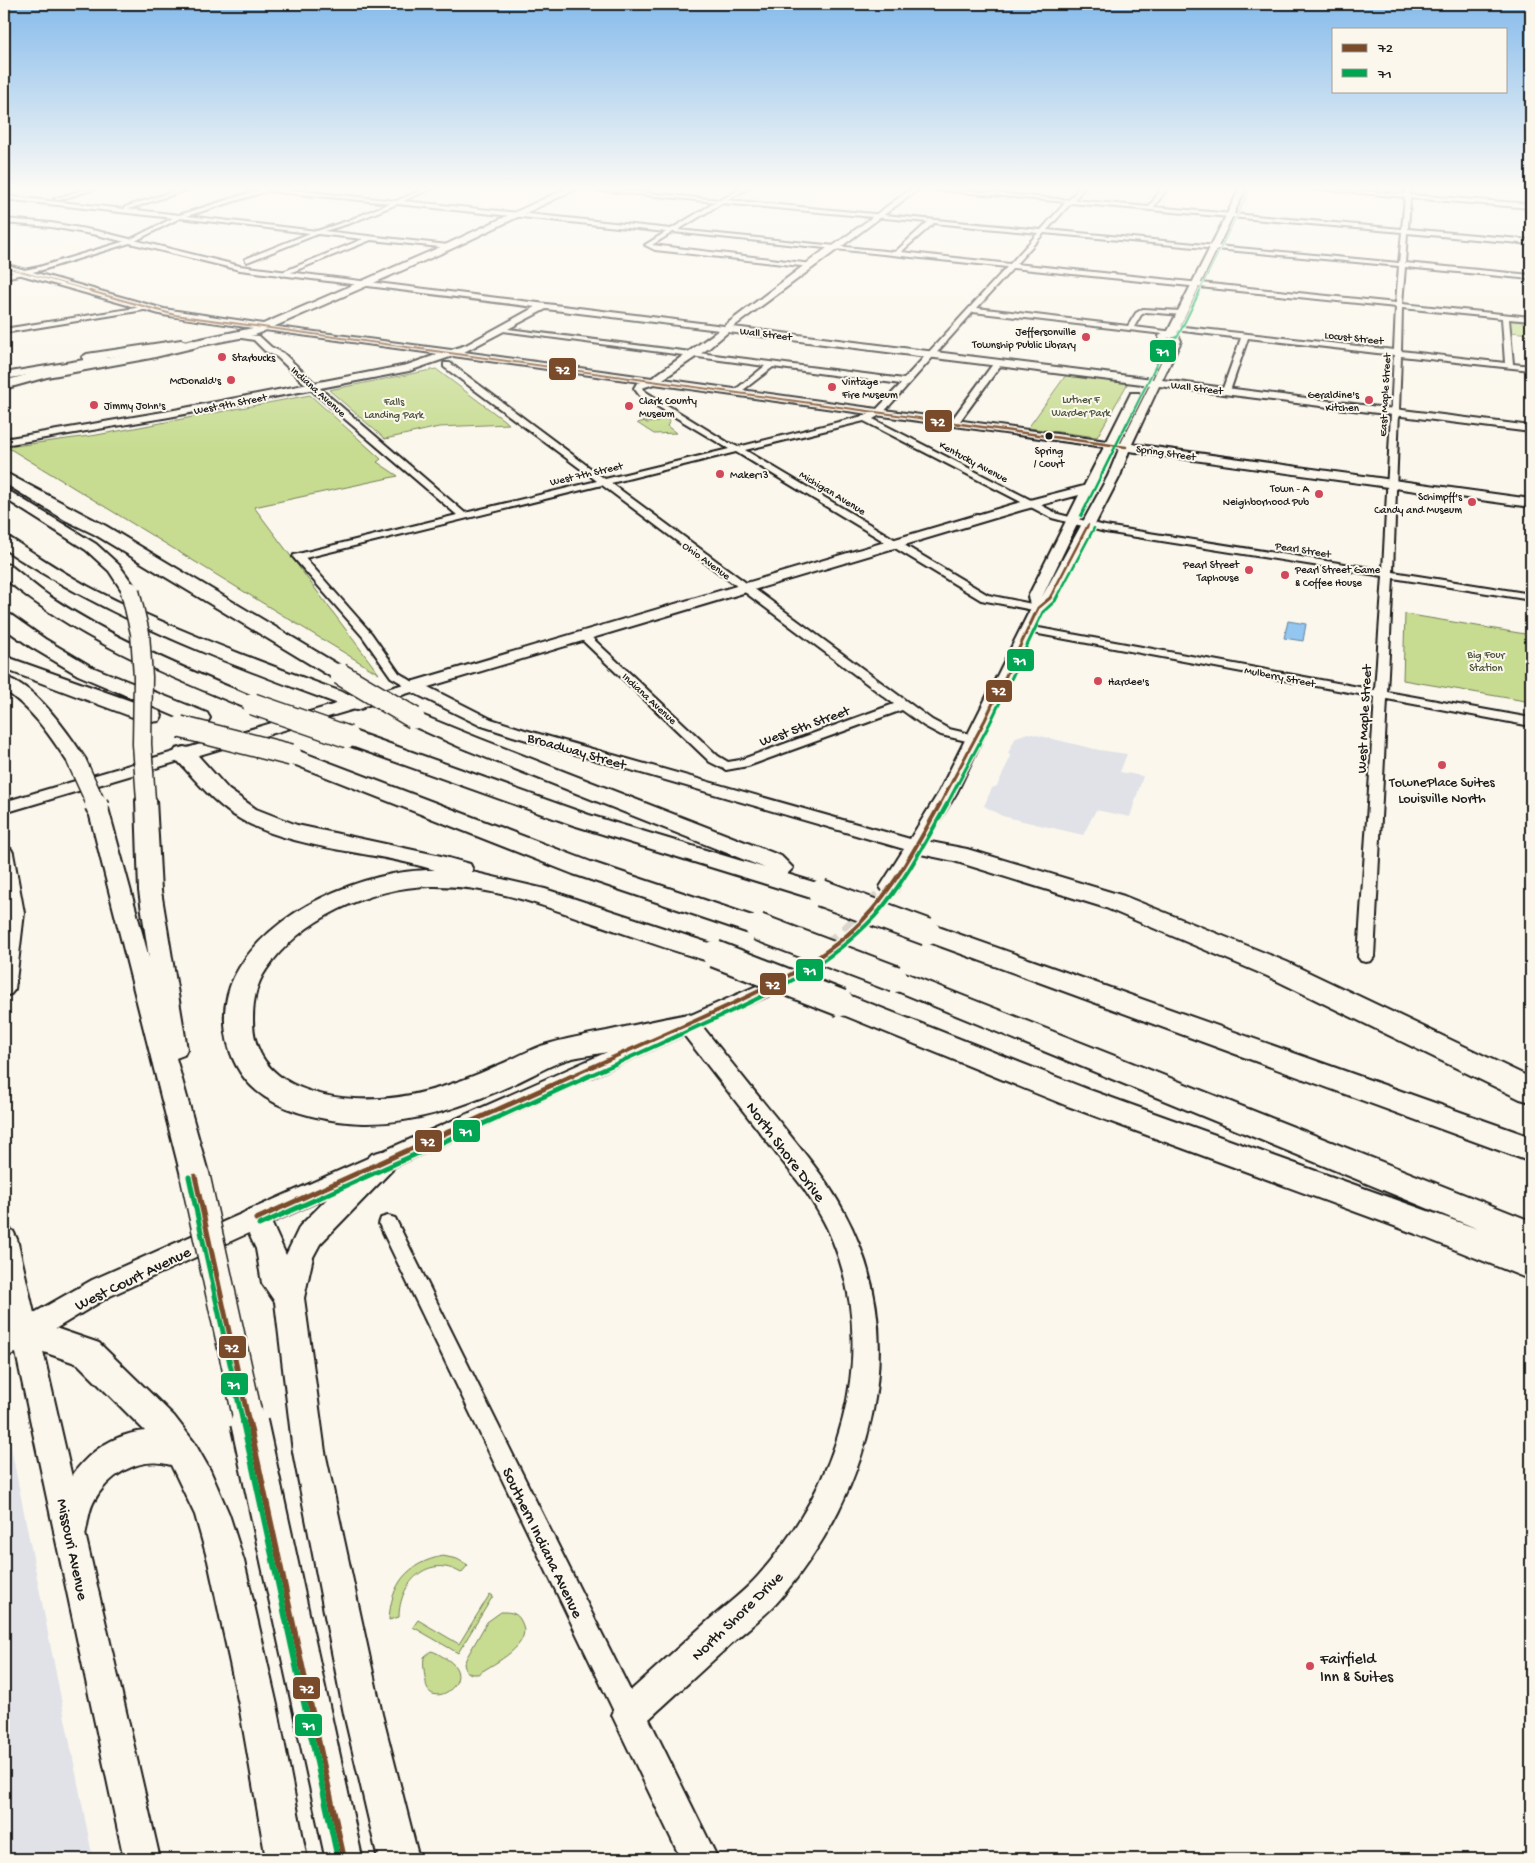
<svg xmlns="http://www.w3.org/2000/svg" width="1535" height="1863" font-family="'Gochi Hand',sans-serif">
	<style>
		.built { fill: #e0e2e8 }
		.green { fill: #c7dc91; stroke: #727c56 }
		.water { fill: #93c6f0; stroke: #63829b }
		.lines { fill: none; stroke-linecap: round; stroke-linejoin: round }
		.secondary-tunnel { stroke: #dad6cd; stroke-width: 20; stroke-dasharray: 20 10; stroke-linecap: butt }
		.street-casing { stroke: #1c1c1c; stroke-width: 4 }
		.secondary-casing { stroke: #1c1c1c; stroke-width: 4 }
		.primary-casing { stroke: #1c1c1c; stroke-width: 4 }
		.highway-casing { stroke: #1c1c1c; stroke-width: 4 }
		.street { fill: #fbf7ec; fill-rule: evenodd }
		.secondary { fill: #fbf7ec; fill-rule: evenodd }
		.primary { fill: #fbf7ec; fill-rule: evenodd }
		.highway { fill: #fbf7ec; fill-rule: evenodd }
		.primary-bridge-far3-casing { stroke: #1c1c1c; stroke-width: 21; stroke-linecap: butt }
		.primary-bridge-far2-casing { stroke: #1c1c1c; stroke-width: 26; stroke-linecap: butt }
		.primary-bridge-far1-casing { stroke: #1c1c1c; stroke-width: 32; stroke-linecap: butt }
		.primary-bridge-casing { stroke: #1c1c1c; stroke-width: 40; stroke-linecap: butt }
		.highway-bridge-far1-casing { stroke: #1c1c1c; stroke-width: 24; stroke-linecap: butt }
		.highway-bridge-casing { stroke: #1c1c1c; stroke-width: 30; stroke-linecap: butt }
		.primary-bridge-far3 { stroke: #fbf7ec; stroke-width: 18 }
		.primary-bridge-far2 { stroke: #fbf7ec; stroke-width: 22 }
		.primary-bridge-far1 { stroke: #fbf7ec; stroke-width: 29 }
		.primary-bridge { stroke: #fbf7ec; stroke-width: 36 }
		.highway-bridge-far1 { stroke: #fbf7ec; stroke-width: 21 }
		.highway-bridge { stroke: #fbf7ec; stroke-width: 26 }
		.bus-1-far6-casing { stroke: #fbf7ec; stroke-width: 2.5 }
		.bus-1-far5-casing { stroke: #fbf7ec; stroke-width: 4 }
		.bus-1-far4-casing { stroke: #fbf7ec; stroke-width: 5 }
		.bus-1-far3-casing { stroke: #fbf7ec; stroke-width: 6 }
		.bus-1-far2-casing { stroke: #fbf7ec; stroke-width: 8 }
		.bus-1-far1-casing { stroke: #fbf7ec; stroke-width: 9 }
		.bus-1-casing { stroke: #fbf7ec; stroke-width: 10 }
		.bus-2-far6-casing { stroke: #fbf7ec; stroke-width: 2.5 }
		.bus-2-far5-casing { stroke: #fbf7ec; stroke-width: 4 }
		.bus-2-far4-casing { stroke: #fbf7ec; stroke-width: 5 }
		.bus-2-far3-casing { stroke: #fbf7ec; stroke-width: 6 }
		.bus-2-far2-casing { stroke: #fbf7ec; stroke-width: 8 }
		.bus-2-far1-casing { stroke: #fbf7ec; stroke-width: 9 }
		.bus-2-casing { stroke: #fbf7ec; stroke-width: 10 }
		.bus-1-far6 { stroke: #7a4b2a; stroke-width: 1 }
		.bus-1-far5 { stroke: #7a4b2a; stroke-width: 2 }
		.bus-1-far4 { stroke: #7a4b2a; stroke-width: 2.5 }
		.bus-1-far3 { stroke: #7a4b2a; stroke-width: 3 }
		.bus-1-far2 { stroke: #7a4b2a; stroke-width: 4 }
		.bus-1-far1 { stroke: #7a4b2a; stroke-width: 5 }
		.bus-1 { stroke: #7a4b2a; stroke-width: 6 }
		.bus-2-far6 { stroke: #00a651; stroke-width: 1 }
		.bus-2-far5 { stroke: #00a651; stroke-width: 2 }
		.bus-2-far4 { stroke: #00a651; stroke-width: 2.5 }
		.bus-2-far3 { stroke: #00a651; stroke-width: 3 }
		.bus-2-far2 { stroke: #00a651; stroke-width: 4 }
		.bus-2-far1 { stroke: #00a651; stroke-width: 5 }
		.bus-2 { stroke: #00a651; stroke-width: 6 }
		.poi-dot { fill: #d1495b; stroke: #fbf7ec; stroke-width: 2 }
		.bus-dot { fill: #1c1c1c; stroke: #fbf7ec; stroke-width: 2 }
		.labels { text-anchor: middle; stroke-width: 4; stroke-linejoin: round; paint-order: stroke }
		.far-poi-label { font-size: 11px; fill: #1c1c1c; stroke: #fbf7ec; text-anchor: start }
		.far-street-label { font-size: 11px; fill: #1c1c1c; stroke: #fbf7ec }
		.far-park-label { font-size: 11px; fill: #4f563f; stroke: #fbf7ec }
		.far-bus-label { font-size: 11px; fill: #1c1c1c; stroke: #fbf7ec }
		.street-label { font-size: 14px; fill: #1c1c1c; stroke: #fbf7ec }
		.poi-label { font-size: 14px; fill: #1c1c1c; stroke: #fbf7ec }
		.near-street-label { font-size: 16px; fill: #1c1c1c; stroke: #fbf7ec }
		.near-poi-label { font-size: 16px; fill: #1c1c1c; stroke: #fbf7ec; text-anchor: start }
		.line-badge { stroke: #fbf7ec; stroke-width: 2 }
		.badge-label { font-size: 14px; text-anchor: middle; font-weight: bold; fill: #fff }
	</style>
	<rect width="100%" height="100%" fill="#fbf7ec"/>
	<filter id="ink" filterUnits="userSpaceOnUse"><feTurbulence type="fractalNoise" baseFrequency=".02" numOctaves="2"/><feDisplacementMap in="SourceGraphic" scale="10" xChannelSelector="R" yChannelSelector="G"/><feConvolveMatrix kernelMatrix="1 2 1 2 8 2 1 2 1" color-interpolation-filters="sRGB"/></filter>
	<g filter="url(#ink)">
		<path class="built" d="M1028 733 1099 750 1127 754 1120 772 1143 776 1130 817 1096 810 1083 835 1002 816 984 806 992 788 997 786 1011 756 1008 753 1016 737Z
			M4 1412 93 1859H4Z"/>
		<path class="green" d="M1508 320 1531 322V334L1510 332Z
			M436 369 509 424 439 427 385 439 329 390Z
			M1066 375 1129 381 1097 437 1028 428Z
			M310 395 381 459 377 462 398 476 254 507 379 674 7 447 97 435Z
			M668 417 670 421 667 426 676 433 654 434 637 423 646 421V423L658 422 654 419Z
			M1405 614 1531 635V702L1403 680Z
			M443 1556 457 1559 468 1565 461 1573C428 1553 399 1583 399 1617L389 1620C391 1584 407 1563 443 1556Z
			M490 1594 493 1596 458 1653 413 1627 418 1620 459 1644Z
			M501 1612C509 1612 517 1612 521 1621 535 1645 494 1663 478 1674H471L466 1671 464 1664 467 1657 487 1622Z
			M431 1651C436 1652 440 1655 445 1658 479 1677 436 1709 427 1688 426 1685 426 1680 425 1677 424 1670 423 1664 424 1657Z"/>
		<path class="water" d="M1288 621 1306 624 1303 641 1284 638Z"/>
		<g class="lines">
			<path class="secondary-tunnel" d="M773 984C819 959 859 930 890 887"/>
			<g class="street-casing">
				<path id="street" d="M89 188H97L59 200 54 199Z
					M185 188H193L128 209 179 215 259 190 255 188H273L396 201 426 188H433L403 201 671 229 716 202 576 188H596L720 200 743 188H749L727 200 1041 230 1066 202 918 188H939L1069 200 1079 188H1084L1074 200 1149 207 1162 188H1167L1154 207 1402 229 1405 197 1305 188 1405 194V188H1411L1410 195 1531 204V208L1410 198 1408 229 1531 240V244L1407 233 1405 263 1531 275V279L1405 267 1402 304 1531 317V321L1509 319 1513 364 1531 366V370L1401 356 1393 572 1531 594V600L1393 578 1387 692 1531 718V726L1387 699 1374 957 1371 961 1366 962 1361 961 1358 957 1375 697 1028 632 1023 629 1028 626 1375 690 1383 576 1105 532 1052 518 864 421 745 450 988 595 1042 606 1043 608 1042 610 1038 611 981 600 736 452 611 483 932 720 949 729 979 736 981 739 979 742 975 743 941 735 924 726 902 710 748 766 726 770 710 762 581 639 579 637 581 635H589L718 756 728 762 740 760 894 704 602 485 305 558 371 633 399 673 421 687 415 691 391 677 363 637 293 557 294 555 457 515 317 395 277 357 265 351 254 340 236 337V335L259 336 271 347 283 353 323 391 465 513 597 481 444 367V363H450L605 479 729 449 640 396 634 388 637 383 657 379V383L642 388 646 392 727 442 738 447 867 415 876 410 901 384 773 367 738 394H735V390L765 366 503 331 501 330V328L904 379 1007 267 673 232 652 245 812 264 810 267 655 250 645 245 666 232 397 204 351 223 324 231 448 245 450 248 371 240 282 276 280 273 363 239 318 234 247 262 245 259 310 233 180 218 133 242 42 270 4 278V274L39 267 129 240 173 218 4 199V196L125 209V207ZM267 191 390 203 347 221 317 231 187 216ZM722 203 928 222 895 252 678 230ZM1071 203 1402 232 1399 263 1047 230ZM934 223 1038 233 1010 264 901 252ZM1044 233 1399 266 1396 303 1016 264ZM1013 268 1396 307 1394 350 1175 326 1172 328 1175 330 1241 338 1222 391 1226 393 1230 391 1248 338 1394 355 1383 570 1105 526 1058 514 873 419 882 414 973 312 1172 335 1176 333 1174 332 1134 327 1141 315 1146 312 1182 315 1185 313 1182 311 1143 309 1136 313 1128 326 977 308ZM1402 308 1502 318 1505 363 1401 351Z
					M148 306 151 308 150 309 4 333V329Z
					M996 360 1003 362 957 425H951V421Z
					M388 1216 395 1218 638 1706 642 1715 638 1724 629 1728 620 1724 379 1224 381 1218Z"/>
			</g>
			<g class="secondary-casing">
				<path id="secondary" d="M912 188H920L733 327 1153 379 1171 341 1169 337 1166 342H1160L1159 336 1168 331 1240 188H1246L1177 333 1181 341 1162 380 1531 426V432L1159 386 1132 444 1531 499V507L1129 451 1120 476 1057 598 1044 610 957 792 897 891 890 893 883 891 880 887 904 849 513 736 479 725 412 692 4 813V802L1014 504 1084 486 1104 447 453 356 409 371 169 417 4 445V439L169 411 407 365 439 354 265 330 262 329V325L451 350 466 345 535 307 240 270 97 235 51 227 4 223V219L51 223 97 231 240 266 724 326 827 248 833 246ZM546 309 719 330 652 378 464 352ZM728 332 1150 385 1121 443 1117 442 1140 395 1139 393H1131L1107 441 663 379 709 348ZM1114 448 1119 449 1108 476 1042 597ZM1079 495 1028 597 1031 608 939 792 910 839 525 730 491 719 428 687 1022 510Z
					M4 847 11 849 13 853 24 913 15 989 11 994 4 996Z
					M761 984 768 986 772 991 768 996 702 1026C728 1059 754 1091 781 1124 803 1152 827 1179 844 1212 914 1341 871 1490 781 1598 767 1615 748 1628 732 1643 704 1668 677 1694 649 1719L718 1859H681L612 1715 617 1703C648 1675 679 1647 710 1619 726 1605 744 1592 758 1576 837 1487 880 1358 833 1242 826 1223 815 1206 804 1189L684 1035 110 1296 40 1338 160 1859H124L16 1353 4 1357V1331L10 1327 4 1297V1228L13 1231 17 1239 34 1313 92 1280Z"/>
			</g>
			<g class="primary-casing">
				<path id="primary" d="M567 188H578L451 249 255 335 167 352 162 349 105 358 107 360 101 363 4 379V373L84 360 82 357 87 354 181 340 186 342 253 328 163 315 4 270V264L164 309 263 324 445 245Z
					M4 488 96 544 119 565 138 591 136 594H124L109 571 86 550 4 498Z
					M4 677C35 684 69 734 86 760L83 764 76 766 69 764C50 736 33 709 4 690Z
					M146 794 153 796 156 800 161 891 187 1049 184 1055 176 1058 209 1176 205 1184 195 1187 185 1184 181 1176 88 808 91 804 98 802 105 804 108 808 149 958 139 891 136 800 139 796Z
					M382 1151 392 1154 396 1162 392 1170 320 1244 313 1257 304 1298 325 1452 382 1714 419 1859H378L344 1714 293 1452 275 1302 262 1283 256 1249 242 1219 246 1211 256 1207 266 1211 286 1255 300 1226 372 1154Z
					M26 1318 99 1343 174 1416 194 1442 210 1470 229 1514 244 1561 277 1705 307 1859H266L239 1705 208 1561 195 1515 171 1465C140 1455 107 1475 93 1503 87 1515 88 1531 82 1544L70 1549 58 1544C51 1529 54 1515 60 1499 74 1463 105 1435 145 1431L78 1364 15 1342 11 1332 15 1322Z"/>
			</g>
			<g class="highway-casing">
				<path id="highway" d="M193 340 199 344 197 347 151 358 47 377 4 389V381C66 363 130 355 193 340Z
					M4 472 106 526 347 670 350 674 347 678 340 680 333 678 94 534 65 520 4 483Z
					M4 537 10 538C38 556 66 575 95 590 181 634 273 666 363 700L366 704 363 708 356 710 349 708C229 664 111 620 4 549Z
					M4 564 10 565C24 576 37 588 52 598 117 641 189 670 260 700L263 704 260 708 253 710 246 708C161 673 75 638 4 578Z
					M4 613 11 615 45 639 92 667 207 713 210 718 207 723 199 724 191 723 78 675 31 647 4 628Z
					M4 656 159 711 162 716 159 721 151 722 143 721 4 669Z
					M414 712 478 738 781 856 793 868 787 874 830 887 834 893 830 899 821 901 573 825 340 742 337 737 340 732 348 730 356 732 589 815 765 868 462 748 406 723 403 718 406 713Z
					M184 747 192 749 229 790 256 809 297 825 441 856 470 864 473 870 472 872 545 889 724 948 728 954 724 960 715 963C672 951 629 935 587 921 537 903 486 885 431 886 371 887 300 919 266 970 256 984 253 1002 253 1019 252 1077 305 1096 354 1099 403 1102 450 1087 494 1067 510 1061 525 1052 541 1046 563 1039 585 1035 607 1031 634 1025 661 1019 688 1014L698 1017 702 1024 698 1031 688 1034C661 1040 635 1046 608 1052 592 1055 575 1056 560 1062 545 1068 531 1076 516 1083 468 1105 416 1124 363 1123 331 1122 291 1114 265 1097 226 1072 215 1017 234 977 267 911 365 869 435 870 372 850 297 851 240 819 214 804 196 780 176 759L173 754 176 749Z
					M291 748 591 862 767 921 771 927 767 933 758 936 573 874 283 760 280 755 283 750Z
					M915 839 967 849 1124 896 1287 962 1531 1078V1102L1520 1099 1267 976 1106 908 954 861 906 851 903 846 906 841Z
					M927 923 1531 1137V1162L918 938 914 932 918 926Z
					M895 969 1531 1221V1280L1416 1234 1065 1105 831 1010 827 1003 831 996 841 993 851 996 1087 1089 1478 1229 885 986 881 979 885 972Z"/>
			</g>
			<use href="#street" class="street"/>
			<use href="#secondary" class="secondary"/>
			<use href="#primary" class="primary"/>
			<use href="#highway" class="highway"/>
			<g class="primary-bridge-far3-casing">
				<path id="primary-bridge-far3" d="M130 591 140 633 143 677 142 744 146 800
					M76 760 97 806"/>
			</g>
			<g class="primary-bridge-far2-casing">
				<path id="primary-bridge-far2" d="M96 804 98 808"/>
			</g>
			<g class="primary-bridge-far1-casing">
				<path id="primary-bridge-far1" d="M195 1176 249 1423"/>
			</g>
			<g class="primary-bridge-casing">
				<path id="primary-bridge" d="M249 1422 344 1859"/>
			</g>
			<g class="highway-bridge-far1-casing">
				<path id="highway-bridge-far1" d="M340 674 414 718
					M253 704 348 737
					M180 727 291 755"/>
			</g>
			<g class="highway-bridge-casing">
				<path id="highway-bridge" d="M821 893 927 932
					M758 927 895 979
					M715 954 841 1003"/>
			</g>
			<use href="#primary-bridge-far3" class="primary-bridge-far3"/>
			<use href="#primary-bridge-far2" class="primary-bridge-far2"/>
			<use href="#primary-bridge-far1" class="primary-bridge-far1"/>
			<use href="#primary-bridge" class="primary-bridge"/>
			<use href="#highway-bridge-far1" class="highway-bridge-far1"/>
			<use href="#highway-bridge" class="highway-bridge"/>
			<g class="bus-1-far6-casing">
				<path id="bus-1-far6" d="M4 267 95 292"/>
			</g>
			<g class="bus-1-far5-casing">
				<path id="bus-1-far5" d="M90 291 175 315 962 424"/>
			</g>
			<g class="bus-1-far4-casing">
				<path id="bus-1-far4" d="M953 423 1126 447
					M1053 592 1088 525"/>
			</g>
			<g class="bus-1-far3-casing">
				<path id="bus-1-far3" d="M939 806 985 720 1038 608 1050 598 1054 591"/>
			</g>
			<g class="bus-1-far2-casing">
				<path id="bus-1-far2" d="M569 1077C612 1058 655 1039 697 1020 755 994 817 967 862 921 895 887 917 845 940 804"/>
			</g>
			<g class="bus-1-far1-casing">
				<path id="bus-1-far1" d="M195 1176 249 1423
					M256 1219 572 1076"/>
			</g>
			<g class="bus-1-casing">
				<path id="bus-1" d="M249 1422 344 1859"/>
			</g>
			<g class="bus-2-far6-casing">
				<path id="bus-2-far6" d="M1199 292 1249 191"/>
			</g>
			<g class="bus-2-far5-casing">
				<path id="bus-2-far5" d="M1127 424 1168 341 1178 336 1200 291"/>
			</g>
			<g class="bus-2-far4-casing">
				<path id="bus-2-far4" d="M1081 516 1127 423
					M1060 592 1094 528"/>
			</g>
			<g class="bus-2-far3-casing">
				<path id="bus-2-far3" d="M946 806 990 723 1043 612 1055 601 1060 591"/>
			</g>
			<g class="bus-2-far2-casing">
				<path id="bus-2-far2" d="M586 1077C625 1060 664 1042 703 1024 766 996 828 967 875 916 904 883 925 843 947 804"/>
			</g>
			<g class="bus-2-far1-casing">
				<path id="bus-2-far1" d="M189 1177 243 1423
					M259 1225 589 1076"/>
			</g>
			<g class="bus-2-casing">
				<path id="bus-2" d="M243 1422 338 1859"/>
			</g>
			<use href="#bus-1-far6" class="bus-1-far6"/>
			<use href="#bus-1-far5" class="bus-1-far5"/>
			<use href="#bus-1-far4" class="bus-1-far4"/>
			<use href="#bus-1-far3" class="bus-1-far3"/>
			<use href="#bus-1-far2" class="bus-1-far2"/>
			<use href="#bus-1-far1" class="bus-1-far1"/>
			<use href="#bus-1" class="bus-1"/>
			<use href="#bus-2-far6" class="bus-2-far6"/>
			<use href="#bus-2-far5" class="bus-2-far5"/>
			<use href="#bus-2-far4" class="bus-2-far4"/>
			<use href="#bus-2-far3" class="bus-2-far3"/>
			<use href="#bus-2-far2" class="bus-2-far2"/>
			<use href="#bus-2-far1" class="bus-2-far1"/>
			<use href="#bus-2" class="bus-2"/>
		</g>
	</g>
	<linearGradient id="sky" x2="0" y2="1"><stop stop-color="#86bbeb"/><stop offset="0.42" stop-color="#fdfbf6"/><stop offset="1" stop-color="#fdfbf6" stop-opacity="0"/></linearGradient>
	<rect width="1535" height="449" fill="url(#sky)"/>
	<g class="poi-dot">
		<circle cx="1086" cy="337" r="5"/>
		<circle cx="222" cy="357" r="5"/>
		<circle cx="231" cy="380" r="5"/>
		<circle cx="832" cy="387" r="5"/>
		<circle cx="1369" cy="400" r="5"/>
		<circle cx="94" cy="405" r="5"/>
		<circle cx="629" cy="406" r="5"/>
		<circle cx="720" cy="474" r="5"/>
		<circle cx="1319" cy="494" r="5"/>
		<circle cx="1472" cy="502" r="5"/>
		<circle cx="1249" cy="570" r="5"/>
		<circle cx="1285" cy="575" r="5"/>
		<circle cx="1098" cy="681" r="5"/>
		<circle cx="1442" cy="765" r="5"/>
		<circle cx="1310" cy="1666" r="5"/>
	</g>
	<circle class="bus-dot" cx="1049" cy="436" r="4.5"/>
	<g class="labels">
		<g class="far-poi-label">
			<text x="1076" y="335" text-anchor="end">Jeffersonville<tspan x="1076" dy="13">Township Public Library</tspan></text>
			<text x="232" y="361">Starbucks</text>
			<text x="221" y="384" text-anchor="end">McDonald's</text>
			<text x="842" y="385">Vintage<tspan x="842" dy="13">Fire Museum</tspan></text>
			<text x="1359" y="398" text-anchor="end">Geraldine's<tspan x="1359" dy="13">Kitchen</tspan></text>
			<text x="639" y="404">Clark County<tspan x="639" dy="13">Museum</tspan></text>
			<text x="104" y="409">Jimmy John's</text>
			<text x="730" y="478">Maker13</text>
			<text x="1309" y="492" text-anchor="end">Town - A<tspan x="1309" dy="13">Neighborhood Pub</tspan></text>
			<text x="1462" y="500" text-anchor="end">Schimpff's<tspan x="1462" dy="13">Candy and Museum</tspan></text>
			<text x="1239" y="568" text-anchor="end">Pearl Street<tspan x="1239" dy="13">Taphouse</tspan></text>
			<text x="1295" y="573">Pearl Street Game<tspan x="1295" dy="13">&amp; Coffee House</tspan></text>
			<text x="1108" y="685">Hardee's</text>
		</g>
		<g class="far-street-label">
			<text transform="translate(766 333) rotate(7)" y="4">Wall Street</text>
			<text transform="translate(1354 337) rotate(6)" y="4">Locust Street</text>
			<text transform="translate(1197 387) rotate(7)" y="4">Wall Street</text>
			<text transform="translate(319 391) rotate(42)" y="4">Indiana Avenue</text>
			<text transform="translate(1384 395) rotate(-87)" y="4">East Maple Street</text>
			<text transform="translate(230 403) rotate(-11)" y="4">West 9th Street</text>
			<text transform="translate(1166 452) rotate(8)" y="4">Spring Street</text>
			<text transform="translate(974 461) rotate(28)" y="4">Kentucky Avenue</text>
			<text transform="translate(586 473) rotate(-13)" y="4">West 7th Street</text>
			<text transform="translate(833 492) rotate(31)" y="4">Michigan Avenue</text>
			<text transform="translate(1303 549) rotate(9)" y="4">Pearl Street</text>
			<text transform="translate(707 560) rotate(36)" y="4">Ohio Avenue</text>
			<text transform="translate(1280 676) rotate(11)" y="4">Mulberry Street</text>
			<text transform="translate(650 698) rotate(43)" y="4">Indiana Avenue</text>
		</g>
		<g class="far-park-label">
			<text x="1081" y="403">Luther F<tspan x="1081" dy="13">Warder Park</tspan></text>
			<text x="394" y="405">Falls<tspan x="394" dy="13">Landing Park</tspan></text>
			<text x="1486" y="658">Big Four<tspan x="1486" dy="13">Station</tspan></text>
		</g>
		<g class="far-bus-label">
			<text x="1049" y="454">Spring<tspan x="1049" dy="13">/ Court</tspan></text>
		</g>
		<g class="street-label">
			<text transform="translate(1363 719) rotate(-87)" y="5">West Maple Street</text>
			<text transform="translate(804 725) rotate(-20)" y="5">West 5th Street</text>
			<text transform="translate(577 750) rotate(16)" y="5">Broadway Street</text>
		</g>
		<g class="poi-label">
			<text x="1442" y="786">TownePlace Suites<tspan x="1442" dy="16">Louisville North</tspan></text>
		</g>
		<g class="near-street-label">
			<text transform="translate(787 1151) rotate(53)" y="6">North Shore Drive</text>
			<text transform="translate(132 1277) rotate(-26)" y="6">West Court Avenue</text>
			<text transform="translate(544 1542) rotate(64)" y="6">Southern Indiana Avenue</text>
			<text transform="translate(74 1549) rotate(78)" y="6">Missouri Avenue</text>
			<text transform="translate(736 1615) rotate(-44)" y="6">North Shore Drive</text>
		</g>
		<g class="near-poi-label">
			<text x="1320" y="1663">Fairfield<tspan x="1320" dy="18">Inn &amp; Suites</tspan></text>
		</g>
	</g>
	<g class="line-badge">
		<rect x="1149" y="339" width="28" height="24" rx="5" fill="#00a651"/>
		<rect x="548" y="357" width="29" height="24" rx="5" fill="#7a4b2a"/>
		<rect x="924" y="409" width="29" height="24" rx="5" fill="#7a4b2a"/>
		<rect x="1006" y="648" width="29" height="24" rx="5" fill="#00a651"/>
		<rect x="985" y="679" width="28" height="24" rx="5" fill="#7a4b2a"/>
		<rect x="795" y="958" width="29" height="24" rx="5" fill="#00a651"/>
		<rect x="759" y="972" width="28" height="24" rx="5" fill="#7a4b2a"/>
		<rect x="452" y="1119" width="29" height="24" rx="5" fill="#00a651"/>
		<rect x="414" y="1129" width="29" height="24" rx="5" fill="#7a4b2a"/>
		<rect x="218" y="1335" width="29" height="24" rx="5" fill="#7a4b2a"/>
		<rect x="220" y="1372" width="29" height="24" rx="5" fill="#00a651"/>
		<rect x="292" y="1676" width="29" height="24" rx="5" fill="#7a4b2a"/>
		<rect x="294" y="1713" width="29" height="24" rx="5" fill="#00a651"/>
	</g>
	<g class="badge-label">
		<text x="1163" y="356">71</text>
		<text x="563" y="374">72</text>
		<text x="938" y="426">72</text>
		<text x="1020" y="665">71</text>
		<text x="999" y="695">72</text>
		<text x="810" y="975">71</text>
		<text x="773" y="989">72</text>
		<text x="466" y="1136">71</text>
		<text x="428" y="1146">72</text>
		<text x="232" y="1352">72</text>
		<text x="234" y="1389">71</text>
		<text x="307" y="1693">72</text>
		<text x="309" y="1730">71</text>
	</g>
	<rect width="1535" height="1863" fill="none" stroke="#fbf7ec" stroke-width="20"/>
	<rect x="10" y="10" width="1515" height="1843" fill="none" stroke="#1c1c1c" stroke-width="2" filter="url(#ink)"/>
	<rect x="1332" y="28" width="175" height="65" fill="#fbf7ec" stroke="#a29f99"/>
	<rect x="1342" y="44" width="25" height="8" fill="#7a4b2a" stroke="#a29f99"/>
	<text x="1378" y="52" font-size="15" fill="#1c1c1c">72</text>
	<rect x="1342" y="69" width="25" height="8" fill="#00a651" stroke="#a29f99"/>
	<text x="1378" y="78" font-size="15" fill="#1c1c1c">71</text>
</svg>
